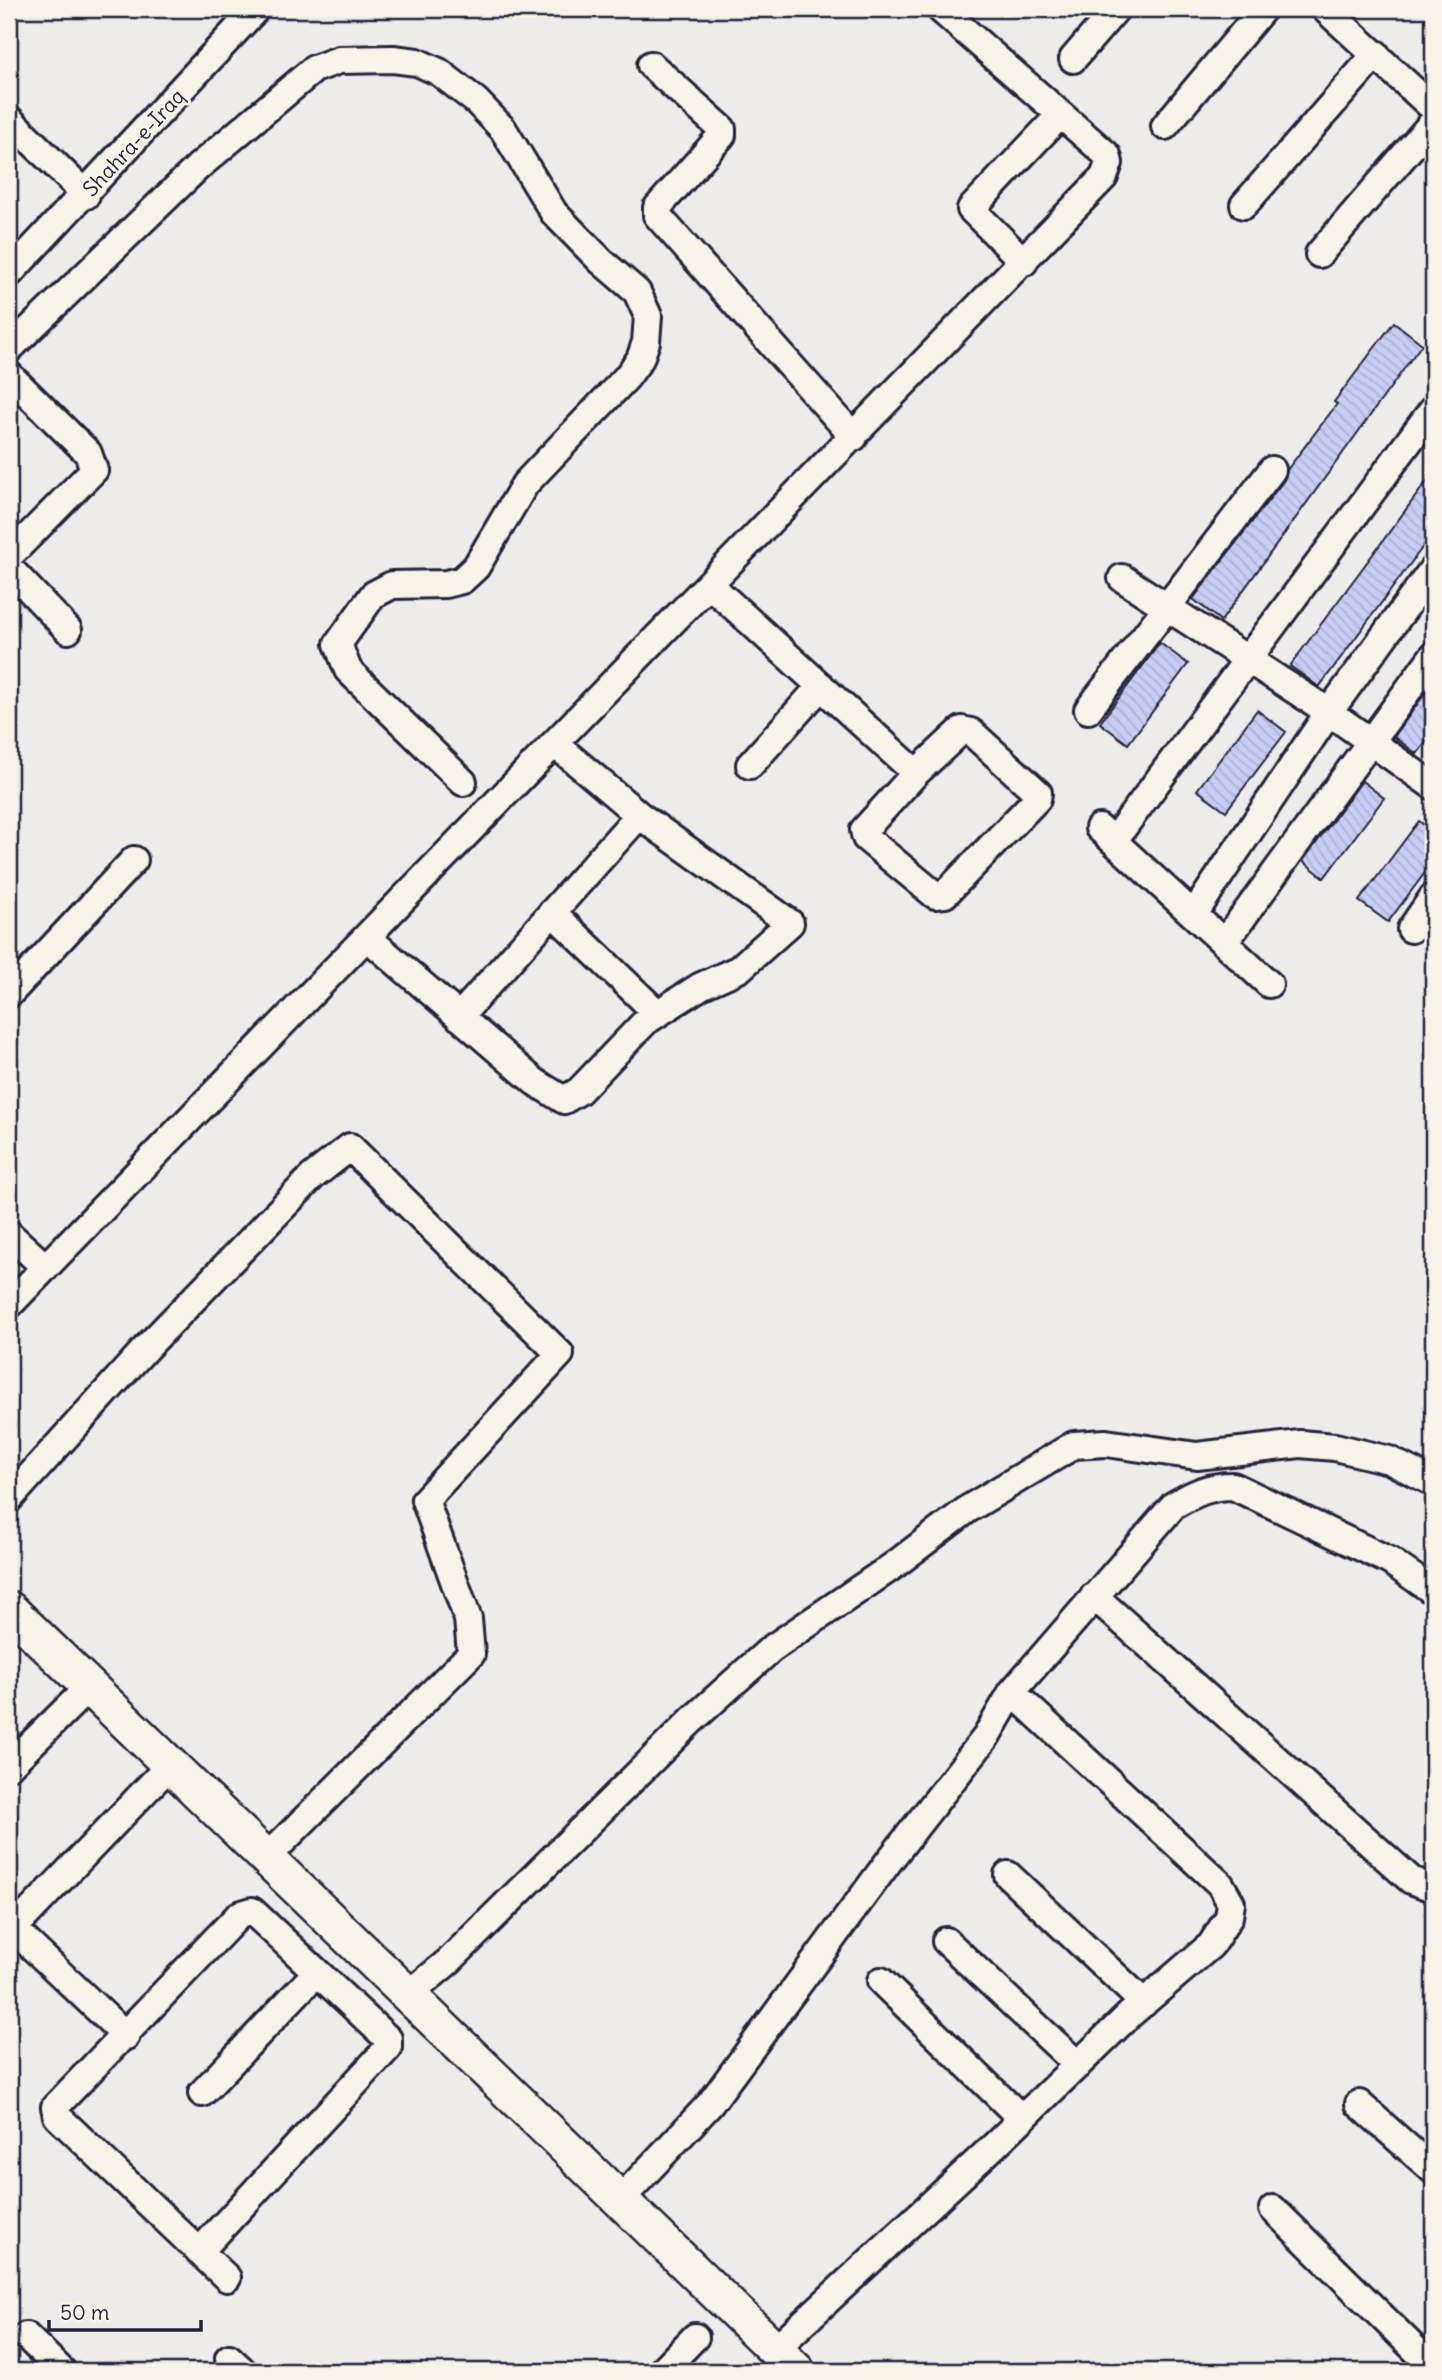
<svg xmlns="http://www.w3.org/2000/svg" width="1442" height="2380" font-family="Delius,sans-serif">
	<style>
		.building { fill: url(#building-back-hatch); stroke: #22223b; stroke-width: 2 }
		.lines { fill: none; stroke-linecap: round; stroke-linejoin: round }
		.minor-casing { stroke: #22223b; stroke-width: 32 }
		.major-casing { stroke: #22223b; stroke-width: 40 }
		.minor { stroke: #f7f3e8; stroke-width: 26 }
		.major { stroke: #f7f3e8; stroke-width: 35 }
		.labels { text-anchor: middle; stroke-width: 6; stroke-linejoin: round; paint-order: stroke }
		.street-label { font-size: 21px; fill: #22223b; stroke: #f7f3e8 }
	</style>
	<defs>
		<pattern id="building-back-hatch" width="6" height="6" patternUnits="userSpaceOnUse" patternTransform="scale(1.75)"><rect width="6" height="6" fill="#c7cef6"/><path d="M-1 5l2 2M0 0l6 6M5-1l2 2" fill="none" stroke="#abb1d4"/></pattern>
	</defs>
	<rect width="100%" height="100%" fill="#edeceb"/>
	<filter id="ink" filterUnits="userSpaceOnUse"><feTurbulence type="fractalNoise" baseFrequency=".0143" numOctaves="2"/><feDisplacementMap in="SourceGraphic" scale="14" xChannelSelector="R" yChannelSelector="G"/><feConvolveMatrix kernelMatrix="1 2 1 2 8 2 1 2 1" color-interpolation-filters="sRGB"/></filter>
	<g filter="url(#ink)">
		<path class="building" d="M1394 322 1422 344 1221 621 1193 599 1284 480 1287 470 1337 404 1334 402Z
			M1433 473V533L1319 687 1290 666Z
			M1160 643 1188 664 1128 744 1100 723Z
			M1433 682V733L1417 754 1394 737Z
			M1257 710 1286 732 1226 811 1197 790Z
			M1362 781 1384 798 1324 878 1303 861Z
			M1419 821 1433 832V862L1388 922 1359 901Z"/>
		<g class="lines">
			<g class="minor-casing">
				<path id="minor" d="M1325 9 1433 108
					M1073 59 1116 9
					M651 65 722 129V135L657 208V215L854 437
					M9 119 86 195
					M1165 126 1263 9
					M1244 205 1376 54
					M1319 254 1433 122
					M1024 262 971 209 1060 115
					M9 274 256 9
					M9 349 198 167 314 69 339 60 393 59 417 62 439 72 476 101 503 129 554 213 601 261 637 292 648 316 646 342 640 359 627 377 525 484 476 567 462 580 446 584 392 585 373 595 338 644 348 670 463 782
					M9 375 88 453 94 470 9 556
					M9 568 68 630
					M1122 578 1329 712 1433 786
					M710 585 916 773
					M1088 710 1272 470
					M962 730 971 732 1038 793 1037 799 945 894 935 895 866 838 864 830 916 773Z
					M750 765 821 686
					M1099 828 1269 984
					M1114 840 1433 409
					M552 912 657 1013
					M1194 914 1329 712 1433 569
					M1411 929 1433 897
					M367 937 535 1082 564 1100 579 1091 646 1021 701 986 739 969 790 923 639 815 555 744
					M1224 943 1433 656
					M9 994 134 860
					M459 1017 639 815
					M9 1234 45 1267
					M9 1305 1104 177 1109 163 1107 155 940 9
					M9 1499 146 1348 312 1177 350 1147 560 1354 425 1500 468 1619 471 1654 266 1858
					M1094 1596 1411 1880 1433 1888
					M9 1766 89 1687
					M1008 1875 1144 2003
					M9 1925 126 2036
					M13 1929 170 1765
					M946 1941 1078 2065
					M881 1981 1022 2119
					M408 1995 449 1961 692 1720 771 1649 893 1566 968 1509 1074 1445 1106 1443 1197 1456 1300 1444 1335 1447 1389 1460 1433 1482
					M202 2093 317 1972
					M1359 2104 1433 2170
					M620 2200 710 2104 889 1861 986 1737 1012 1692 1174 1505C1195 1493 1209 1486 1233 1486L1390 1561 1433 1591
					M1273 2209 1433 2367
					M199 2252 388 2048V2039L252 1911 239 1915 55 2107 57 2116 227 2278
					M26 2336 62 2371
					M775 2349 995 2145 1128 2016 1211 1945 1229 1917 1231 1903 1220 1884 1012 1692
					M229 2358 243 2371
					M662 2371 695 2337"/>
			</g>
			<g class="major-casing">
				<path id="major" d="M9 1609 797 2371"/>
			</g>
			<use href="#minor" class="minor"/>
			<use href="#major" class="major"/>
		</g>
	</g>
	<g class="labels">
		<g class="street-label">
			<text transform="translate(134 143) rotate(-47)" y="7">Shahra-e-Iraq</text>
		</g>
	</g>
	<rect width="1442" height="2380" fill="none" stroke="#f7f3e8" stroke-width="35"/>
	<rect x="18" y="18" width="1407" height="2345" fill="none" stroke="#22223b" stroke-width="2.5" filter="url(#ink)"/>
	<path d="M49 2320v10h152v-10" fill="none" stroke="#22223b" stroke-width="3.5"/>
	<text x="60" y="2320" font-size="21" fill="#22223b" stroke="#f7f3e8" stroke-width="5" paint-order="stroke">50 m</text>
</svg>
